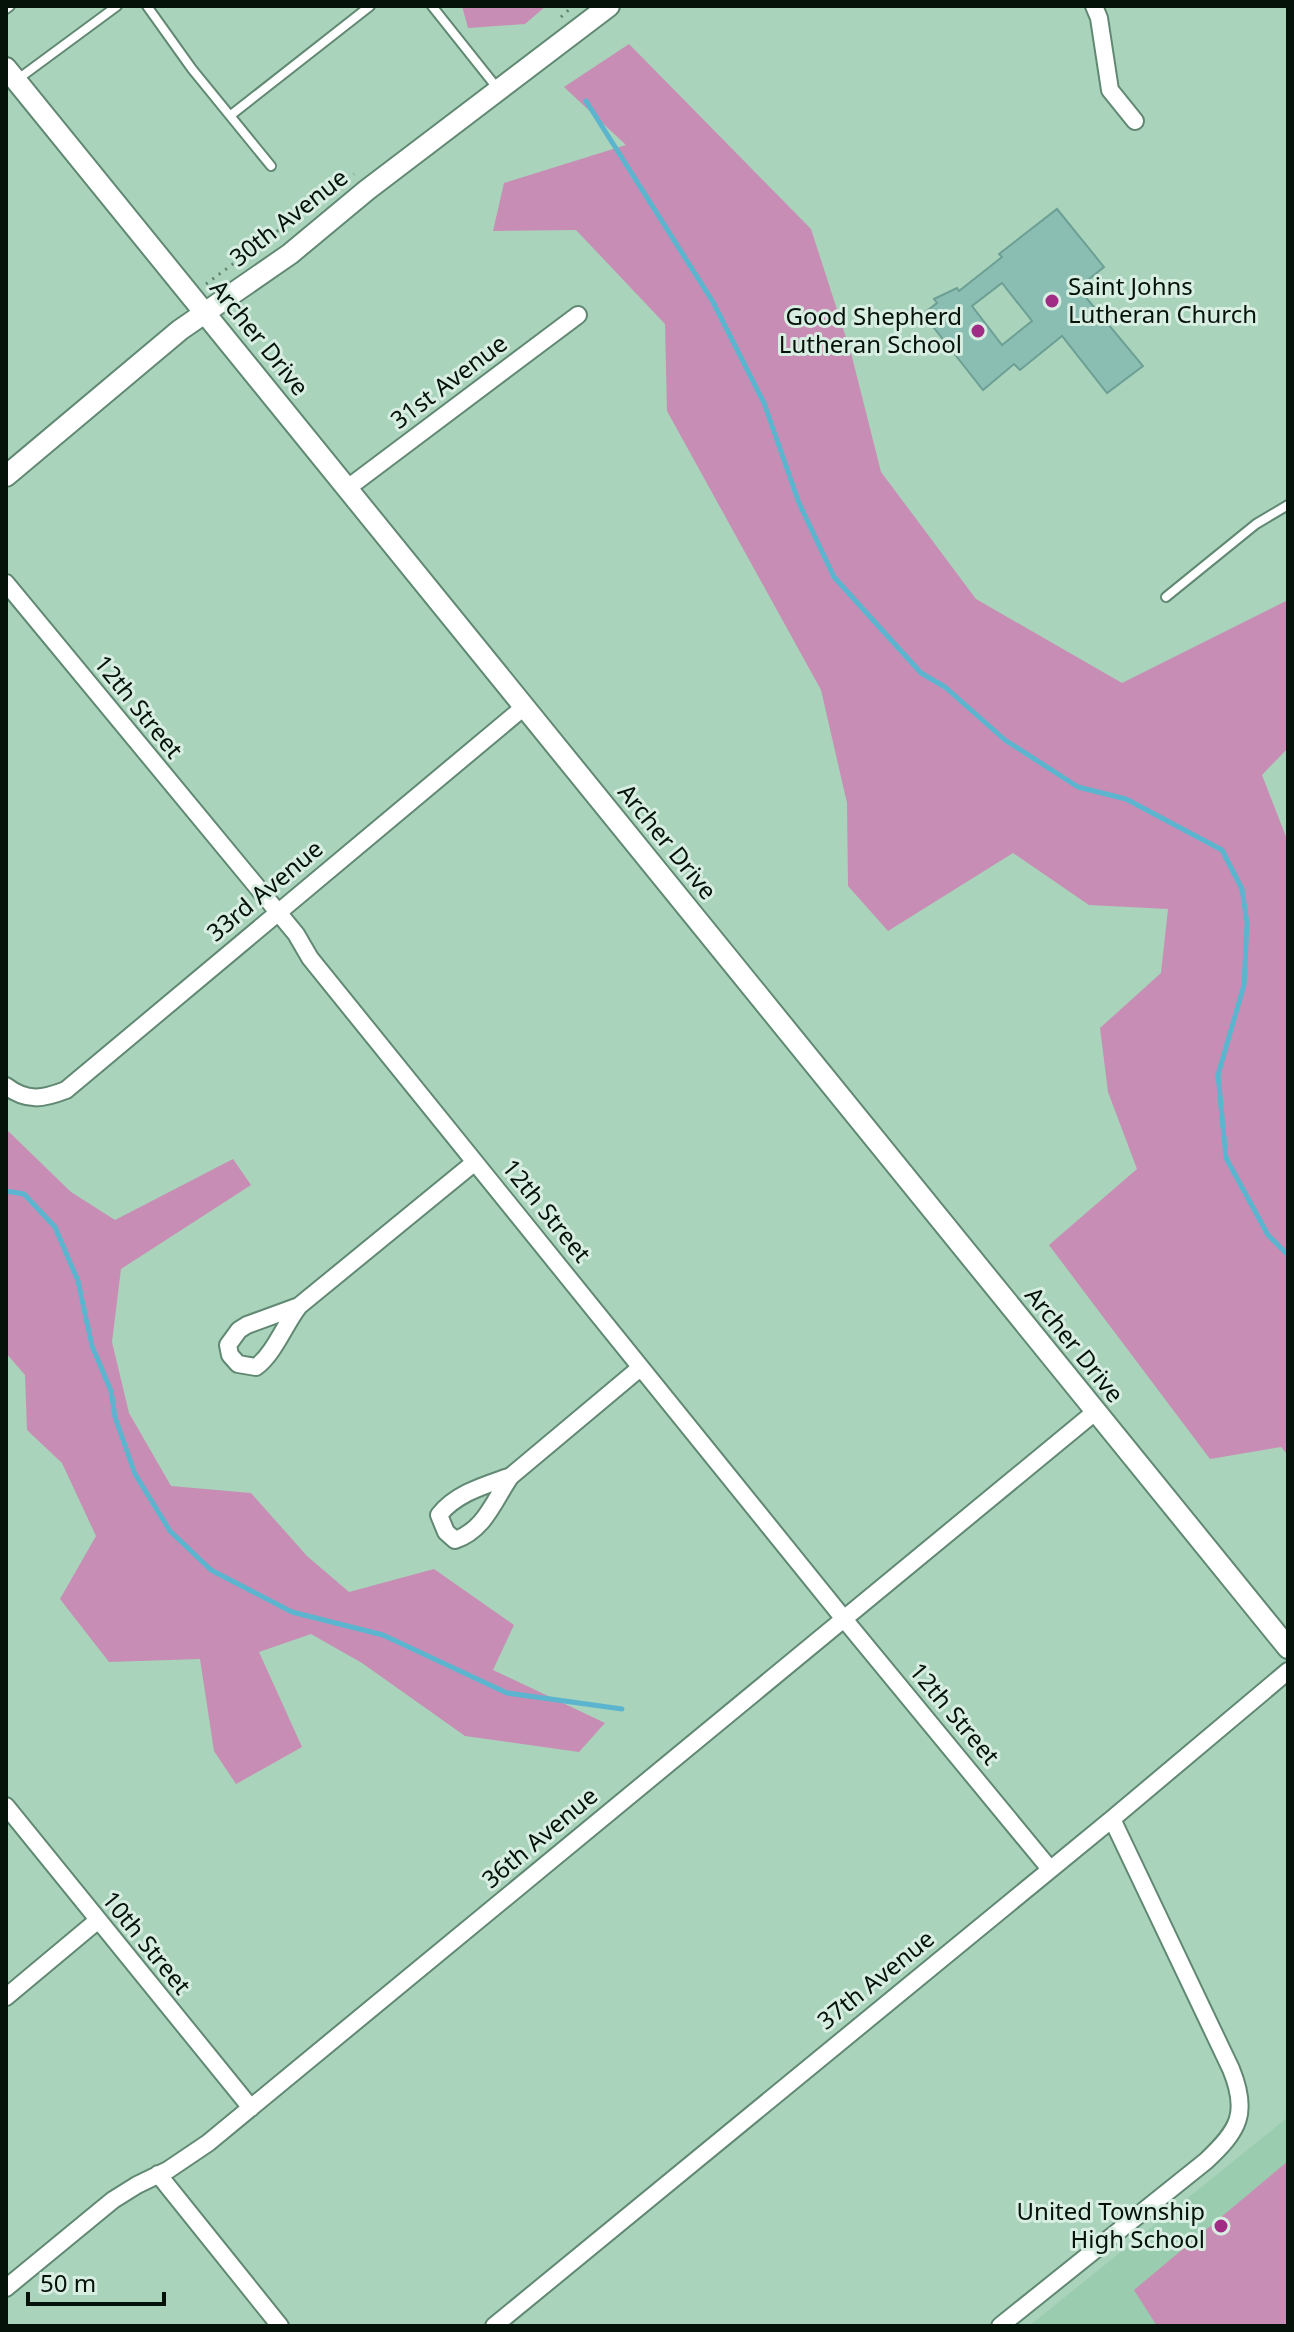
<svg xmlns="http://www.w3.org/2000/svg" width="1294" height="2332" font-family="'Noto Sans',sans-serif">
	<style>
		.built { fill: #9accaf }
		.green { fill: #c88db4 }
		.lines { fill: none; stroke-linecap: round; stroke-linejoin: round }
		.stream { stroke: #5cb5cf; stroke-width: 5 }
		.building { fill: #8bbeb2; stroke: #6da095; stroke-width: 2; fill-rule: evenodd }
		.service-casing { stroke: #618872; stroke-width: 12 }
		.minor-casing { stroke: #618872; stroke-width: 20 }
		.tertiary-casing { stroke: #618872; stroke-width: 24 }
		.path { stroke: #638170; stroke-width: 3; stroke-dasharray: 2 6; stroke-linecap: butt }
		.service { stroke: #fff; stroke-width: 8 }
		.minor { stroke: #fff; stroke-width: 16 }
		.tertiary { stroke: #fff; stroke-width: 20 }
		.poi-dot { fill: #a12c85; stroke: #d9eee2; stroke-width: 3 }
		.labels { text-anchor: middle; stroke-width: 6; stroke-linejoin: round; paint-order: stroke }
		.street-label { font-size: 24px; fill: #04120a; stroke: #d9eee2 }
		.poi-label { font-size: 24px; fill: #04120a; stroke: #d9eee2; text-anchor: end }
	</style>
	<rect width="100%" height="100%" fill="#a9d3bb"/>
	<path class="built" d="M1288 2117V2326H1029Z"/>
	<path class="green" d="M462 6H546L525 24 468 28Z
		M629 44 811 229 851 353 881 472 976 599 1122 683 1288 600V748L1262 775 1288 842V1455L1281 1447 1210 1459 1049 1245 1137 1169 1108 1092 1100 1028 1161 973 1168 909 1089 905 1013 853 888 931 848 886 847 803 821 690 667 411 665 324 576 230 493 231 504 183 626 145 564 87Z
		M6 1129 71 1192 115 1220 233 1159 251 1185 121 1269 112 1342 129 1413 171 1486 251 1493 307 1556 349 1592 434 1569 514 1625 493 1670 605 1723 579 1752 465 1736 362 1663 311 1634 259 1652 302 1747 236 1784 214 1751 200 1659 109 1662 60 1599 96 1536 62 1463 27 1430 25 1375 6 1353Z
		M1288 2161V2326H1157L1134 2290Z"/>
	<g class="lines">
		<path class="stream" d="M586 101 713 302 764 403 799 503 834 577 921 673 945 687 1005 740 1078 787 1126 799 1222 850 1242 889 1247 923 1244 985 1218 1075 1226 1158 1268 1235 1288 1255
			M6 1191 24 1194 55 1227 78 1281 92 1346 111 1391 115 1417 135 1474 170 1531 211 1570 292 1612 383 1635 507 1693 622 1709"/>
	</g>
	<path class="building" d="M1057 209 1104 267 1078 288 1143 366 1107 393 1062 336 1020 370 1014 364 983 390 923 314 937 303 934 299 957 288 959 291 1002 257 999 254ZM1002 283 1032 321 1002 345 972 306Z"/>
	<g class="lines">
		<g class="service-casing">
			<path id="service" d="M147 6 192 69 271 166
				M432 6 498 89
				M6 9 10 6
				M18 79 117 6
				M231 115 370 6
				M1166 597 1256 524 1288 505"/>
		</g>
		<g class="minor-casing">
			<path id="minor" d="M1094 6 1099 18 1110 90 1135 121
				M349 487 578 315
				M6 583 296 934 310 958 844 1619 1050 1869
				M6 1086C27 1102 43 1099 66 1090L524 707
				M299 1306 247 1325 239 1330 228 1345 230 1355 238 1364 256 1367C274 1354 285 1324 299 1306L475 1162
				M511 1476C486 1485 456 1493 439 1515L446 1532 455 1540C485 1530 494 1500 511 1476L640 1368
				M6 1806 251 2108
				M6 1997 97 1921
				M158 2174 280 2326
				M6 2288 113 2200 137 2185 168 2170 208 2143 1095 1412
				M494 2326 1112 1819 1288 1671
				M1000 2326 1206 2161C1239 2130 1249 2113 1231 2069L1112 1819"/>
		</g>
		<g class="tertiary-casing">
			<path id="tertiary" d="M6 68 1288 1648
				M6 476 180 330 290 254 367 190 609 6"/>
		</g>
		<path class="path" d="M561 17 573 6
			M206 284 354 174"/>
		<use href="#service" class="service"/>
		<use href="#minor" class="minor"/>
		<use href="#tertiary" class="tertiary"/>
	</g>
	<g class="poi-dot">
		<circle cx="1052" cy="301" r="8"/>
		<circle cx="978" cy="331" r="8"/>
		<circle cx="1221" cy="2226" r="8"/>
	</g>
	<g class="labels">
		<g class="street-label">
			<text transform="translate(289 218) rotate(-38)" y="8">30th Avenue</text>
			<text transform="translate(259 338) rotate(51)" y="8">Archer Drive</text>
			<text transform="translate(449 382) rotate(-37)" y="8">31st Avenue</text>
			<text transform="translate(138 707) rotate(51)" y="8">12th Street</text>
			<text transform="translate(667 842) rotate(51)" y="8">Archer Drive</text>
			<text transform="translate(265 891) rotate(-40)" y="8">33rd Avenue</text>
			<text transform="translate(546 1211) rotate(51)" y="8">12th Street</text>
			<text transform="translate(1074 1345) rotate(51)" y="8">Archer Drive</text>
			<text transform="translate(954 1714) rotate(50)" y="8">12th Street</text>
			<text transform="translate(540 1838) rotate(-40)" y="8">36th Avenue</text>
			<text transform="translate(146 1943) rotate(51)" y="8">10th Street</text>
			<text transform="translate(876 1980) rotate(-39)" y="8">37th Avenue</text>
		</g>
		<g class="poi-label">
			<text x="1068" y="295" text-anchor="start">Saint Johns<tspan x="1068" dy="28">Lutheran Church</tspan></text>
			<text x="962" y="325">Good Shepherd<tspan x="962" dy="28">Lutheran School</tspan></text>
			<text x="1205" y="2220">United Township<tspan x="1205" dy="28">High School</tspan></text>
		</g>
	</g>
	<rect width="1294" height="2332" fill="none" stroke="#04120a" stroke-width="16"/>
	<path d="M28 2292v12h136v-12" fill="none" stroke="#04120a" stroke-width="4"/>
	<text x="40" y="2292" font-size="24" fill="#04120a" stroke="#d9eee2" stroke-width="6" paint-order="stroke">50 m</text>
</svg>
